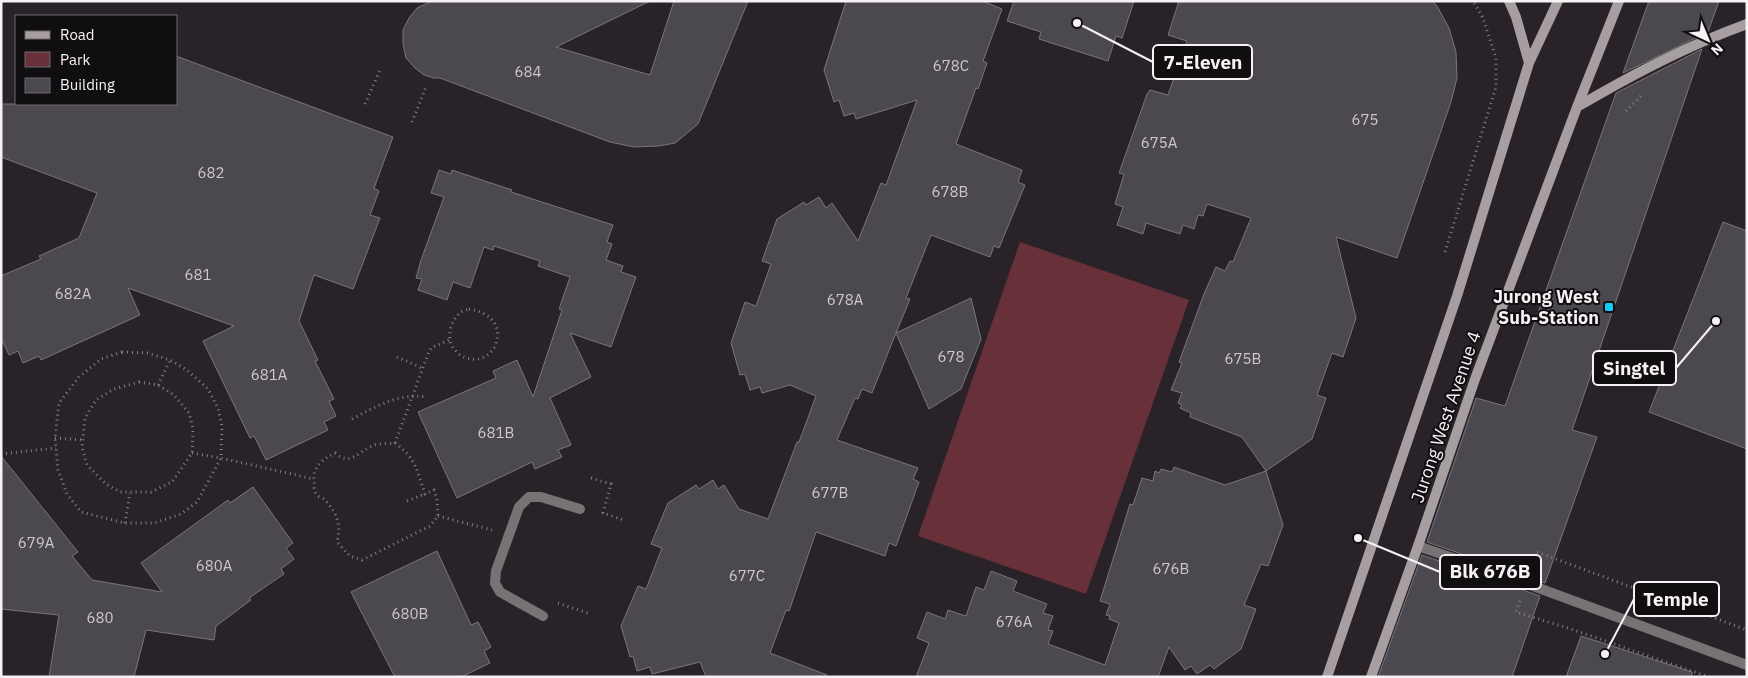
<svg xmlns="http://www.w3.org/2000/svg" width="1748" height="678" font-family="'IBM Plex Sans',sans-serif">
	<style>
		.green { fill: #683038 }
		.building { fill: #4c4850; stroke: #79757d }
		.lines { fill: none; stroke-linecap: round; stroke-linejoin: round }
		.path { stroke: #858085; stroke-width: 3; stroke-dasharray: 1 4; stroke-linecap: butt }
		.lane { stroke: #777274; stroke-width: 10 }
		.street { stroke: #777274; stroke-width: 10 }
		.secondary { stroke: #a69ea1; stroke-width: 10 }
		.poi-dot { fill: #0fcafa; stroke: #100e10; stroke-width: 2 }
		.labels { text-anchor: middle; stroke-width: 4; stroke-linejoin: round; paint-order: stroke }
		.number-label { font-size: 15px; fill: #cbc7cc }
		.poi-label { font-size: 18px; font-weight: bold; fill: #f5f1f5; stroke: #100e10; text-anchor: end }
		.street-label { font-size: 18px; fill: #f5f1f5; stroke: #100e10 }
		.leader { fill: none; stroke: #f5f1f5; stroke-width: 2 }
		.callout-dot { fill: #f5f1f5; stroke: #100e10; stroke-width: 2 }
		.callout { fill: #100e10; stroke: #f5f1f5; stroke-width: 2 }
		.callout-label { font-size: 19px; text-anchor: middle; font-weight: bold; fill: #f5f1f5 }
	</style>
	<rect width="100%" height="100%" fill="#292329"/>
	<path class="green" d="M1020 242 1189 300 1086 594 918 536Z"/>
	<path class="building" d="M432 1H650L556 47 650 75 674 1H748L698 124 675 143 659 146 634 147 610 142 440 78H434L424 75 415 68 406 58 403 44V30L409 18 417 8Z
		M846 1H982L1002 9 983 61 987 63 978 89 976 88 956 144 1022 170 1018 182 1025 185 999 248 994 246 990 257 931 235 906 298 910 299 896 333 971 298 981 339 961 389 929 409 896 333 872 393 862 389 858 399 855 398 837 440 918 468 913 479 919 482 896 546 889 543 885 556 816 532 789 611 786 610 770 653 827 675 826 677H706L700 662 652 674 650 667 637 671 633 656 630 657 621 626 638 586 646 589 662 548 651 544 668 503 696 485 699 489 713 480 718 489 724 485 739 509 768 519 797 442H799L816 396 790 385 762 393 760 387 750 390 745 374 740 375 731 343 745 302 756 306 771 264 762 261 777 219 804 202 806 205 819 197 826 208 832 203 858 241 881 183 886 185 917 100 856 119 854 113 844 116 839 100 834 102 824 70Z
		M1014 1H1134L1122 38 1116 36 1108 61 1039 39 1041 32 1007 21Z
		M1179 1H1432L1437 6 1449 28 1456 52 1457 78 1451 102 1397 258 1336 237 1356 318 1343 357 1332 353 1317 395 1326 398 1312 439 1266 471 1242 437 1190 417 1191 413 1180 408 1182 405 1178 403 1182 393 1171 390 1182 363 1179 362 1204 294 1216 267 1225 271 1230 261 1233 262 1251 218 1207 204 1203 216 1198 215 1194 229 1183 225 1180 234 1146 223 1143 234 1117 225 1123 207 1115 204 1124 174 1119 173 1147 94 1150 90 1168 95 1187 41 1168 35Z
		M1649 1H1719L1708 32 1623 73Z
		M1702 49 1572 430 1597 437 1545 583 1427 542 1476 398 1505 406 1616 93Z
		M176 56 393 137 374 188 379 191 370 215 380 218 353 289 314 275 299 321 318 360 315 361 334 399 329 401 336 416 324 422 328 430 266 460 254 436 250 438 203 341 234 326 128 288 140 315 41 360 39 356 23 363 18 351 9 355 1 338V276L41 259 39 256 79 238 97 193 1 157V104H176Z
		M439 170 451 174 452 170 512 190 511 192 613 225 607 242 612 244 606 260 623 266 621 272 636 277 611 347 570 333 591 377 550 398 571 445 558 450 562 457 535 469 532 462 457 498 418 412 496 378 493 371 517 360 533 397 562 310 559 309 570 277 538 266 540 261 494 246 493 250 484 247 470 288 453 282 447 300 418 290 422 279 416 278 421 260 444 197 431 193Z
		M1723 222 1747 231V449L1649 412Z
		M1 456 78 552 72 556 92 580 162 592 141 563 228 500 230 503 253 487 293 543 286 548 294 559 281 569 284 574 249 598 251 600 216 626 214 640 146 630 134 677H49L59 615 1 609Z
		M1174 467 1225 485 1266 471 1283 525 1268 566 1261 564 1244 605 1256 609 1241 649 1214 669 1210 665 1197 674 1191 666 1185 670 1169 647 1158 677H916L929 643 917 638 927 612 945 619 948 610 966 616 976 587 984 590 991 571 1017 581 1013 591 1047 604 1043 613 1053 616 1048 630 1053 631 1048 644 1105 665 1119 623 1109 619 1110 616 1106 615 1110 604 1100 601 1130 504 1133 505 1142 478 1153 481 1155 471 1159 473 1161 469 1172 472Z
		M437 551 471 625 478 622 491 647 484 651 490 663 461 677H395L351 592Z
		M1422 555 1540 596 1512 677H1378Z
		M1581 636 1692 672V677H1566Z"/>
	<g class="lines">
		<path class="path" d="M365 104 380 70
			M1626 111 1641 96
			M412 122 426 87
			M1445 252 1496 87V58L1483 18 1473 1
			M469 309C489 312 504 325 495 346 488 362 465 364 454 349 446 339 450 322 459 314 461 311 466 310 469 309Z
			M122 352 147 353 170 360 187 370 208 389 218 408 222 426 221 458 197 502 181 514 154 523H125L81 512 67 494 58 470 55 438 59 403 79 377 101 359Z
			M397 357 422 368
			M139 382 158 385 174 395 189 413 193 428 192 453 172 482 151 492H120L106 484 87 465 82 447 85 418 96 400 114 389Z
			M158 385 170 360
			M352 419C377 406 398 393 427 397
			M55 438 83 440
			M395 443C416 458 417 471 425 494L434 490 437 500 438 516 430 526 362 560 350 556 337 542C341 525 338 515 326 501 324 498 319 498 317 495 314 492 314 487 314 483 312 468 321 460 335 453 351 467 358 451 374 445 380 443 389 444 395 443Z
			M395 443 428 354 431 348 449 340
			M192 453 221 458 314 479
			M1 454 56 448
			M591 478 611 484 603 513 624 520
			M407 501 425 494
			M438 516 492 530
			M125 523 130 493
			M1532 566 1537 552 1747 630
			M1520 601 1516 612 1571 629 1709 677
			M558 603 591 614"/>
		<path class="lane" d="M543 616 500 592 495 583 496 571 519 507 529 497H541L580 509"/>
		<path class="street" d="M1418 546 1525 583 1747 665"/>
		<path class="secondary" d="M1509 1 1516 17 1529 63
			M1577 107C1632 75 1686 46 1747 24
			M1327 677 1457 296 1529 63 1558 1
			M1371 677 1418 546 1475 379 1577 107 1619 1"/>
	</g>
	<rect class="poi-dot" x="1604" y="302" width="10" height="10" rx="2.5"/>
	<g class="labels">
		<g class="number-label">
			<text x="951" y="71">678C</text>
			<text x="528" y="77">684</text>
			<text x="1365" y="125">675</text>
			<text x="1159" y="148">675A</text>
			<text x="211" y="178">682</text>
			<text x="950" y="197">678B</text>
			<text x="198" y="280">681</text>
			<text x="73" y="299">682A</text>
			<text x="845" y="305">678A</text>
			<text x="951" y="362">678</text>
			<text x="1243" y="364">675B</text>
			<text x="269" y="380">681A</text>
			<text x="496" y="438">681B</text>
			<text x="830" y="498">677B</text>
			<text x="36" y="548">679A</text>
			<text x="214" y="571">680A</text>
			<text x="1171" y="574">676B</text>
			<text x="747" y="581">677C</text>
			<text x="410" y="619">680B</text>
			<text x="100" y="623">680</text>
			<text x="1014" y="627">676A</text>
		</g>
		<g class="poi-label">
			<text x="1599" y="303">Jurong West<tspan x="1599" dy="21">Sub-Station</tspan></text>
		</g>
		<g class="street-label">
			<text transform="translate(1446 417) rotate(-71)" y="6">Jurong West Avenue 4</text>
		</g>
	</g>
	<path class="leader" d="M1077 23L1153 62M1716 321L1676 368M1358 538L1440 572M1605 654L1634 599"/>
	<g class="callout-dot">
		<circle cx="1077" cy="23" r="5"/>
		<circle cx="1716" cy="321" r="5"/>
		<circle cx="1358" cy="538" r="5"/>
		<circle cx="1605" cy="654" r="5"/>
	</g>
	<g class="callout">
		<rect x="1153" y="45" width="99" height="34" rx="5"/>
		<rect x="1593" y="351" width="83" height="34" rx="5"/>
		<rect x="1440" y="555" width="101" height="34" rx="5"/>
		<rect x="1634" y="582" width="85" height="34" rx="5"/>
	</g>
	<g class="callout-label">
		<text x="1203" y="69">7-Eleven</text>
		<text x="1634" y="375">Singtel</text>
		<text x="1490" y="578">Blk 676B</text>
		<text x="1676" y="606">Temple</text>
	</g>
	<rect width="1748" height="678" fill="none" stroke="#f5f1f5" stroke-width="5"/>
	<rect x="15" y="15" width="162" height="90" fill="#100e10" stroke="#6c696c"/>
	<rect x="25" y="31" width="25" height="8" fill="#a69ea1" stroke="#6c696c"/>
	<text x="60" y="40" font-size="15" fill="#f5f1f5">Road</text>
	<rect x="25" y="52" width="25" height="15" fill="#683038" stroke="#6c696c"/>
	<text x="60" y="65" font-size="15" fill="#f5f1f5">Park</text>
	<rect x="25" y="78" width="25" height="15" fill="#4c4850" stroke="#6c696c"/>
	<text x="60" y="90" font-size="15" fill="#f5f1f5">Building</text>
	<g transform="translate(1708 40) rotate(136)" stroke="#100e10" stroke-width="4" paint-order="stroke">
	<path d="M0-4L9 19L0 12L-9 19Z" fill="#f5f1f5"/>
	<text y="-8" font-size="14" font-weight="bold" text-anchor="middle" fill="#f5f1f5">N</text>
	</g>
</svg>
